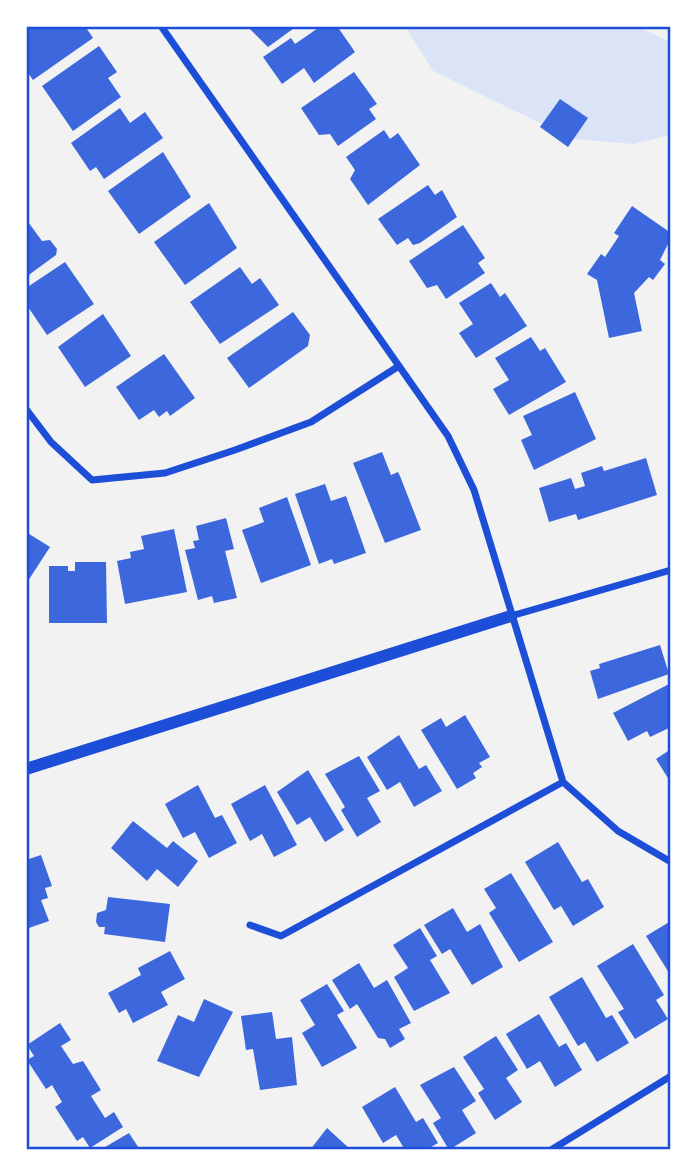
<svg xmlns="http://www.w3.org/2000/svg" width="697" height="1176" font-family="'PT Sans Narrow',sans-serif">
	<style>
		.green { fill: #dbe4f7 }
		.building { fill: #3d67dc }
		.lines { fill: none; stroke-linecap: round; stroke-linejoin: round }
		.minor { stroke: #1d4ed8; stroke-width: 7 }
		.tertiary { stroke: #1d4ed8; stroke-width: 12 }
		.neatline { fill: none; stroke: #1d4ed8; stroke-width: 2.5 }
	</style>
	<rect width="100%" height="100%" fill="#f2f2f2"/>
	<path class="green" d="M405 26H637L671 42V135L633 144 573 139 433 71Z"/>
	<path class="building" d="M26 26H85L93 38 33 80 26 70Z
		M247 26H297L268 47Z
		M321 26H337L355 52 314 83 304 68 282 84 263 57 291 38 295 44Z
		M99 46 117 72 108 78 121 97 73 131 42 86Z
		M354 72 377 104 369 109 376 119 338 146 330 134 319 135 301 108Z
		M560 99 588 118 568 147 540 127Z
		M120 108 130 123 145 112 163 138 104 179 96 167 90 171 71 143Z
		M384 130 390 139 398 133 420 165 368 205 350 179 355 170 346 157Z
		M163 152 191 197 139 234 108 191Z
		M428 185 435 195 442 190 457 217 420 243 413 245 408 238 397 245 378 219Z
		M209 203 237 248 185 285 154 242Z
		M632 206 671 233V238L660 260 665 264 653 280 649 277 634 293 642 331 609 338 597 280 587 274 601 254 605 257 619 236 614 233Z
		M26 219 42 241 50 240 57 249 56 255 26 277Z
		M463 225 485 258 478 263 485 273 446 299 437 285 427 288 409 261Z
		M65 262 94 304 47 335 26 304V288Z
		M240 267 252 284 260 278 279 305 220 344 190 302Z
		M491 283 500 297 505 293 527 326 476 358 459 333 473 324 459 303Z
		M293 312 310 335 308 346 249 388 227 358Z
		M103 314 131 356 85 387 58 347Z
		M531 337 540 351 545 348 566 382 509 415 493 389 509 380 495 358Z
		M164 354 195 398 170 416 167 411 159 417 154 410 139 420 116 387Z
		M575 392 596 439 534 470 521 440 532 435 523 416Z
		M382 452 391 475 398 472 400 476 421 530 385 543 353 463Z
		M646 458 657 495 578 520 576 514 549 522 539 488 571 478 575 489 585 486 581 473 602 466 604 471Z
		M325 484 331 501 346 496 366 553 334 564 332 559 319 564 295 494Z
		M287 497 311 565 261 583 242 530 264 522 259 508Z
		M226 518 234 549 225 551 237 598 214 603 212 596 198 600 185 550 195 548 193 541 199 540 196 526Z
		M174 529 187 592 125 604 117 561 131 558 130 552 144 549 141 536Z
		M26 532 50 547 26 584Z
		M75 562H106L107 623H49V566H68V571H75Z
		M660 645 669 674 598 699 590 671 600 668 599 664Z
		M671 683V727L650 737 647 731 628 741 613 713Z
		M465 715 490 757 479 763 482 767 473 773 476 778 457 789 421 730 441 718 446 727Z
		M399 735 419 769 426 765 442 791 414 807 400 782 387 790 367 757Z
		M671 749V783L656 759Z
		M359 756 380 791 367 798 381 822 357 837 341 810 345 807 325 774Z
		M308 770 344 830 325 842 310 817 297 825 277 792Z
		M198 785 215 818 222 815 237 843 209 858 195 832 183 838 165 804Z
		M265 785 297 845 274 857 262 834 250 841 231 804Z
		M133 821 167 848 173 841 198 861 178 887 157 869 147 881 111 848Z
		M558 842 582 882 588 879 604 907 573 926 561 906 554 910 525 862Z
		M26 851 29 859 41 855 52 886 45 888 48 898 41 900 49 921 26 929Z
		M511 873 553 942 519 962 489 913 496 908 484 889Z
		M108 897 170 904 165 942 104 934 105 927H99L96 922 97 913 106 910Z
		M453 908 467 932 480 924 503 967 472 985 450 949 442 954 424 925Z
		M671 921V976L646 936Z
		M420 928 437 956 430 960 450 993 414 1011 394 977 408 968 393 945Z
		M633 944 664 995 656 1000 668 1019 635 1039 618 1012 624 1009 597 966Z
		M170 951 185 979 161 992 168 1005 133 1023 126 1009 119 1013 108 993 141 975 138 968Z
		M359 963 374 988 387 980 411 1023 399 1029 405 1039 390 1048 385 1039 378 1038 357 1004 350 1009 332 980Z
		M582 977 606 1018 612 1015 629 1043 597 1062 585 1042 578 1046 549 997Z
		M327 984 344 1011 337 1015 357 1048 322 1067 302 1033 315 1025 300 1000Z
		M204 999 233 1012 199 1077 157 1061 178 1015 194 1022Z
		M272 1012 276 1039 292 1037 297 1085 260 1090 253 1049 246 1050 241 1016Z
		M539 1014 559 1047 566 1043 582 1070 555 1087 540 1061 527 1069 506 1034Z
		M60 1023 71 1040 61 1046 73 1064 83 1061 101 1090 91 1096 105 1118 114 1112 123 1127 90 1148 83 1137 77 1141 55 1107 62 1102 52 1085 46 1089 27 1060 34 1056 27 1045Z
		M496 1036 518 1070 506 1078 522 1102 495 1120 478 1093 484 1089 463 1057Z
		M454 1067 476 1101 462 1110 476 1133 449 1150 433 1123 441 1118 420 1085Z
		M395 1087 416 1122 423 1118 438 1143 426 1150H405L396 1135 383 1143 362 1107Z
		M327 1128 351 1150H310Z
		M129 1133 140 1150H100Z"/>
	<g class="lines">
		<path class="minor" d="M161 26 448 436 474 490 563 782 618 831 671 862
			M26 409 51 442 92 480 165 473 235 450 311 422 399 366
			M511 616 671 570
			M250 925 281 936 563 782
			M551 1150 671 1076"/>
		<path class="tertiary" d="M26 769 511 616"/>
	</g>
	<rect width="697" height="1176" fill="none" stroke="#ffffff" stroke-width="56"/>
	<rect x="28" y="28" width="641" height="1120" class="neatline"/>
</svg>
